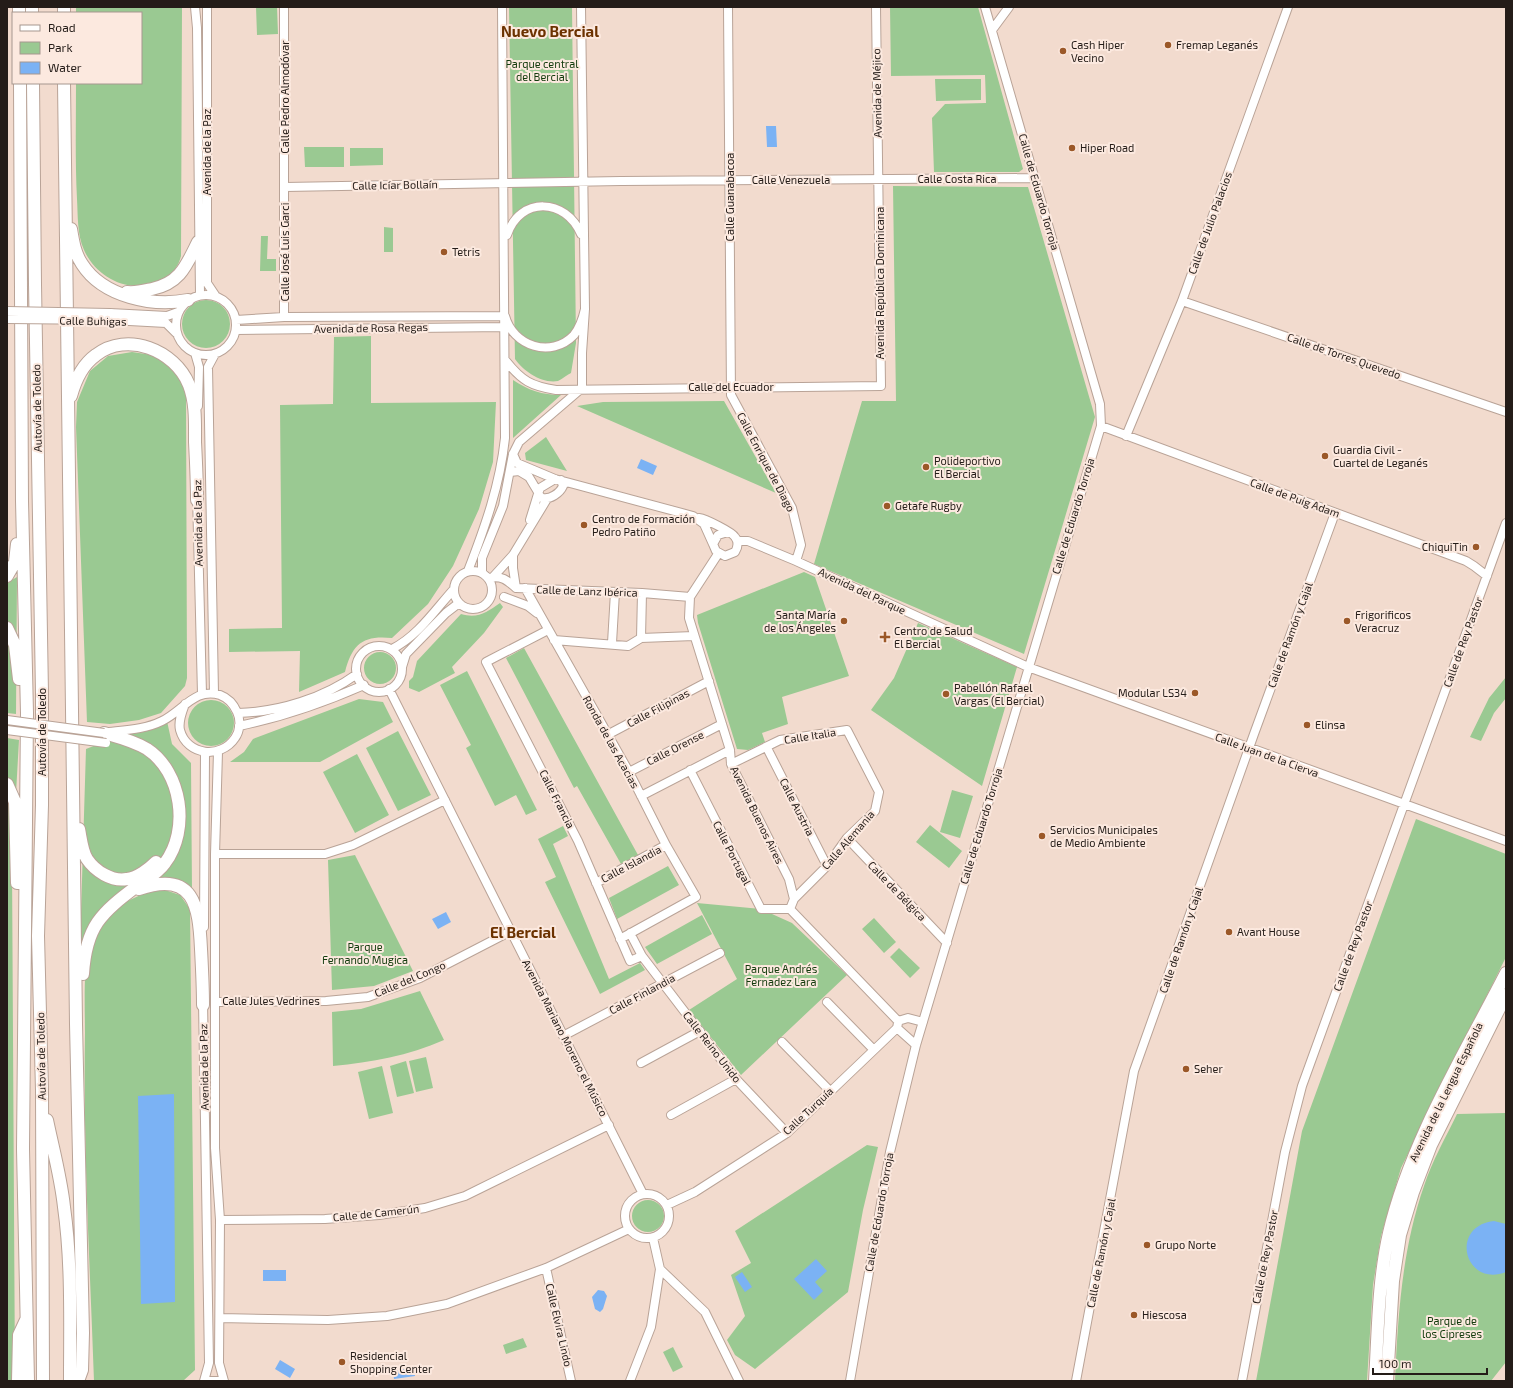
<svg xmlns="http://www.w3.org/2000/svg" width="1513" height="1388" font-family="'Exo 2',sans-serif">
	<style>
		.green { fill: #9ac992 }
		.water { fill: #7bb2f4 }
		.lines { fill: none; stroke-linecap: round; stroke-linejoin: round }
		.minor-casing { stroke: #b9a397; stroke-width: 10 }
		.highway-casing { stroke: #b9a397; stroke-width: 14 }
		.minor { stroke: #fff; stroke-width: 8 }
		.highway { stroke: #fff; stroke-width: 12 }
		.minor-bridge-casing { stroke: #b9a397; stroke-width: 10; stroke-linecap: butt }
		.minor-bridge { stroke: #fff; stroke-width: 8 }
		.poi-dot { fill: #9b5828; stroke: #fce9df; stroke-width: 1.5 }
		.labels { text-anchor: middle; stroke-width: 4; stroke-linejoin: round; paint-order: stroke }
		.poi-label { font-size: 11px; fill: #241c18; stroke: #fce9df; text-anchor: start }
		.park-label { font-size: 11px; fill: #133b0d; stroke: #fce9df }
		.street-label { font-size: 11px; fill: #241c18; stroke: #fce9df }
		.district-label { font-size: 15px; font-weight: bold; fill: #6c3200; stroke: #fce9df }
	</style>
	<rect width="100%" height="100%" fill="#f2dbce"/>
	<path class="green" d="M76 7H182L181 256C177 273 163 282 146 285 120 290 94 273 84 250 77 234 78 216 77 199 75 160 76 122 76 83H141V13H76Z
		M256 7H277L278 34 257 35Z
		M509 7H572L576 343 571 373C567 375 562 379 558 381 542 384 523 371 515 359Z
		M890 7H978L1023 169 1019 172H934L932 118 945 104 986 103 985 75 891 76Z
		M935 79H981V100L936 101Z
		M304 147H344V167H305Z
		M350 148H383V165L350 166Z
		M893 186 1028 187 1095 417 1024 654 814 564 862 401H896Z
		M384 227 393 228V252H384Z
		M261 236H268L267 259H276V271H260Z
		M182 324a24 24 0 1 1 48 0a24 24 0 1 1-48 0Z
		M371 336V403L496 402 493 462 479 509 453 566 428 604 392 638C363 635 352 644 345 672L299 692 300 651 229 652V629L282 628 280 405 333 404 334 337Z
		M132 352 159 356 176 372 186 388 187 678 185 686 161 713 139 720 110 724 87 722 76 427 77 402 90 371 108 356Z
		M513 380C528 390 542 395 561 395L513 438Z
		M724 401 776 493 577 406 603 402Z
		M546 437 567 471 526 460 525 453Z
		M804 572 815 577 849 676 782 697 788 724 762 733 765 742 748 750 737 749 698 623 697 615Z
		M17 577 16 714 7 713V583Z
		M500 603 503 607 484 633 452 667 455 673 419 692 409 688V681L413 677 417 661 461 614C478 619 487 612 500 603Z
		M918 623 1017 667 982 786 871 710 894 678Z
		M524 648 638 855 621 864 577 786 574 788 506 658Z
		M364 668a16 16 0 1 1 32 0a16 16 0 1 1-32 0Z
		M467 671 537 810 526 815 516 795 495 806 466 748 471 745 440 685Z
		M1506 677V698L1494 713 1481 741 1470 737 1489 698Z
		M359 699 383 702 393 722 320 762H230L244 752 253 739Z
		M188 723a23 23 0 1 1 46 0a23 23 0 1 1-46 0Z
		M167 721 172 744 191 763 192 892 177 882 107 903 80 946 86 749 124 734Z
		M398 731 431 795 398 811 366 748Z
		M7 738 19 740 12 864 15 1381H7Z
		M357 754 389 815 355 833 323 772Z
		M952 790 973 796 960 838 940 832Z
		M1416 819 1506 854V957L1401 1168 1381 1236 1373 1285 1367 1381H1256L1302 1131Z
		M930 825 962 851 949 868 916 842Z
		M563 826 568 836 553 844 609 979 640 963 645 970 600 994 545 882 556 877 538 839Z
		M355 855 413 971 374 986 332 990 328 860Z
		M668 866 679 885 617 919 609 898Z
		M159 888 180 895 190 909 195 1370 183 1381H94C90 1265 83 1149 85 1033 85 1012 83 966 89 949 102 912 124 900 159 888Z
		M697 903 761 909 792 923 847 975 741 1075 689 1010 737 979Z
		M702 915 712 934 657 964 645 947Z
		M874 918 896 942 884 953 862 929Z
		M899 948 920 968 910 978 890 957Z
		M420 991 444 1040C408 1056 372 1062 333 1066L332 1012 361 1009Z
		M426 1057 433 1088 416 1092 409 1061Z
		M406 1061 414 1093 397 1097 390 1066Z
		M382 1066 393 1113 369 1119 358 1072Z
		M1506 1113V1362L1491 1381H1395C1398 1315 1402 1249 1424 1186 1432 1161 1446 1137 1457 1114Z
		M867 1145 878 1147 863 1210 848 1292 755 1369 735 1355 727 1340 745 1316 731 1275 751 1263 735 1231Z
		M632 1216a16 16 0 1 1 32 0a16 16 0 1 1-32 0Z
		M523 1338 527 1347 506 1354 503 1345Z
		M673 1347 683 1367 673 1372 663 1352Z"/>
	<path class="water" d="M766 126H776L777 147H767Z
		M641 459 657 466 653 475 637 468Z
		M446 912 451 922 438 929 432 919Z
		M174 1094 175 1302 141 1304 138 1096Z
		M1494 1221 1506 1224V1272C1464 1288 1449 1226 1494 1221Z
		M816 1259 827 1271 815 1282 823 1291 814 1300 794 1279Z
		M263 1270H286V1281H263Z
		M742 1272 752 1287 745 1292 735 1277Z
		M598 1290 604 1291 607 1296 603 1309 600 1312 595 1309 592 1297Z
		M280 1360 295 1369 290 1378 275 1369Z
		M414 1368 415 1376 394 1379 393 1371Z"/>
	<g class="lines">
		<g class="minor-casing">
			<path id="minor" d="M195 7 197 28 200 295
				M207 7V283L215 295
				M581 7 585 309 582 353V388
				M728 7 731 395 792 508 801 545 796 561
				M992 30 1009 7
				M285 187 621 181 1035 178
				M507 235C520 196 566 198 581 234
				M176 325a30 30 0 1 1 60 0a30 30 0 1 1-60 0Z
				M1182 301 1506 412
				M110 313 167 316 178 312
				M284 317V7
				M111 320 166 323 176 333
				M236 320 284 317 505 316C513 346 551 359 574 335 580 327 583 318 585 309
				M236 330 505 327
				M195 353 199 367 198 406
				M506 361C522 381 531 386 556 390L881 386 876 7
				M1101 426 1466 561 1474 566 1487 576
				M1126 436 1182 301 1288 7
				M513 454 517 463 555 479 693 516 704 524 713 544
				M510 472 519 471 529 477 538 492
				M555 479 540 488 538 494 542 498C550 500 560 493 563 486L561 480
				M197 495 202 694
				M699 518C706 519 732 532 735 537 739 542 738 547 735 552L725 556 716 551 713 544 718 535 728 532
				M530 520 538 494
				M738 541H748L796 561 1028 667 1506 841
				M718 554 690 597 689 618 730 750 731 764 789 879 794 899 790 909 898 1021
				M513 555V568L516 588
				M454 590a19 19 0 1 1 38 0a19 19 0 1 1-38 0Z
				M468 571C485 527 500 485 505 438L502 7
				M482 572V558L503 506 513 454 519 442 582 388
				M493 577 513 555 547 499
				M489 578C501 575 507 580 516 588L642 593 690 597
				M525 588 629 772 666 845 696 897 620 939
				M504 597 528 606 537 613
				M548 630 486 662 578 841 630 961 642 956
				M641 638 642 593
				M554 640 628 646 641 638 694 636
				M612 643 615 592
				M356 669a23 23 0 1 1 46 0a23 23 0 1 1-46 0Z
				M392 649C418 636 435 610 454 589
				M402 667 406 654 446 613 459 603
				M389 689 643 1194
				M214 693 208 367 215 354
				M238 713C279 712 324 698 357 674
				M239 726C283 717 323 703 364 685
				M109 732C127 730 146 729 162 721 183 711 195 687 220 695 228 698 234 705 237 712 241 720 240 731 235 738 221 759 187 756 180 730 178 721 182 712 185 704
				M607 735 709 681
				M767 748 827 866
				M218 752 215 854V1148L220 1220 219 1363 224 1381
				M731 764 780 740 847 730 879 792 875 811 847 838 827 866 794 899
				M690 770 761 909H790
				M629 772 722 724
				M641 796 730 750
				M847 838 947 943
				M215 854H325L353 845 445 800
				M596 883 666 845
				M204 927 205 753
				M630 933 642 956 736 1079 787 1133
				M203 1001 209 1363 204 1381
				M216 1002 326 1001 368 997 420 978 511 931
				M827 1002 873 1049
				M898 1021 908 1018 923 1022
				M898 1023 897 1028 916 1045
				M563 1036 720 953
				M782 1042 830 1091
				M641 1063 700 1031
				M671 1115 736 1079
				M625 1216a22 22 0 1 1 44 0a22 22 0 1 1-44 0Z
				M667 1205 695 1192 787 1133 897 1028
				M220 1220 325 1219 379 1215 425 1208 465 1196 609 1125
				M546 1268 571 1381
				M660 1269 705 1312 739 1381
				M220 1318 328 1320 387 1316 447 1304 546 1268 629 1229
				M209 1381H224
				M630 1381 651 1327 660 1269 653 1238
				M850 1381 890 1152 916 1045 1101 426 1100 404 985 7
				M1076 1381 1134 1071 1254 734 1335 513
				M1242 1381 1285 1152 1302 1086 1506 523"/>
		</g>
		<g class="highway-casing">
			<path id="highway" d="M19 7V13
				M32 7V13
				M64 7V13
				M20 83 22 501 27 713 23 1149 28 1381
				M33 83 35 284 42 693V805L38 936 42 1090 43 1381
				M64 83 76 1024 83 1333 82 1370 78 1381
				M71 229C73 241 75 254 82 264 103 297 153 307 188 300
				M127 292C136 293 143 291 152 289 180 283 186 266 198 242
				M71 396C75 381 82 365 96 355 127 331 175 350 189 385 196 403 195 423 195 442 196 461 197 481 197 500
				M7 576 15 562 17 544
				M7 628 15 645 19 679
				M7 784 15 802 17 883
				M79 829C81 839 82 851 87 859 95 871 112 882 127 879 137 878 149 869 156 862
				M139 889C194 870 199 906 201 949 202 968 203 986 203 1005
				M83 974C86 926 101 913 137 886 147 879 158 873 165 863 190 830 182 772 147 749 134 741 118 737 104 733
				M47 1120C53 1149 61 1178 64 1207 72 1264 70 1323 70 1381
				M18 1381 19 1335 26 1320
				M1375 1381C1378 1332 1378 1281 1389 1233 1410 1143 1464 1055 1506 973
				M1387 1381 1393 1281 1400 1235 1413 1192 1431 1145 1506 995"/>
		</g>
		<use href="#minor" class="minor"/>
		<use href="#highway" class="highway"/>
		<g class="minor-bridge-casing">
			<path id="minor-bridge" d="M7 311 110 313
				M7 319 111 320
				M7 720 104 733
				M7 730 106 743"/>
		</g>
		<use href="#minor-bridge" class="minor-bridge"/>
	</g>
	<g class="poi-dot">
		<circle cx="1168" cy="45" r="4"/>
		<circle cx="1063" cy="51" r="4"/>
		<circle cx="1072" cy="148" r="4"/>
		<circle cx="444" cy="252" r="4"/>
		<circle cx="1325" cy="456" r="4"/>
		<circle cx="926" cy="467" r="4"/>
		<circle cx="887" cy="506" r="4"/>
		<circle cx="584" cy="525" r="4"/>
		<circle cx="1476" cy="547" r="4"/>
		<circle cx="844" cy="621" r="4"/>
		<circle cx="1347" cy="621" r="4"/>
		<path d="M883 631h4v4h4v4h-4v4h-4v-4h-4v-4h4z"/>
		<circle cx="1195" cy="693" r="4"/>
		<circle cx="946" cy="694" r="4"/>
		<circle cx="1307" cy="725" r="4"/>
		<circle cx="1042" cy="836" r="4"/>
		<circle cx="1229" cy="932" r="4"/>
		<circle cx="1186" cy="1069" r="4"/>
		<circle cx="1147" cy="1245" r="4"/>
		<circle cx="1134" cy="1315" r="4"/>
		<circle cx="342" cy="1362" r="4"/>
	</g>
	<g class="labels">
		<g class="poi-label">
			<text x="1071" y="49">Cash Hiper<tspan x="1071" dy="13">Vecino</tspan></text>
			<text x="1176" y="49">Fremap Leganés</text>
			<text x="1080" y="152">Hiper Road</text>
			<text x="452" y="256">Tetris</text>
			<text x="1333" y="454">Guardia Civil -<tspan x="1333" dy="13">Cuartel de Leganés</tspan></text>
			<text x="934" y="465">Polideportivo<tspan x="934" dy="13">El Bercial</tspan></text>
			<text x="895" y="510">Getafe Rugby</text>
			<text x="592" y="523">Centro de Formación<tspan x="592" dy="13">Pedro Patiño</tspan></text>
			<text x="1468" y="551" text-anchor="end">ChiquiTin</text>
			<text x="836" y="619" text-anchor="end">Santa María<tspan x="836" dy="13">de los Ángeles</tspan></text>
			<text x="1355" y="619">Frigorificos<tspan x="1355" dy="13">Veracruz</tspan></text>
			<text x="894" y="635">Centro de Salud<tspan x="894" dy="13">El Bercial</tspan></text>
			<text x="954" y="692">Pabellón Rafael<tspan x="954" dy="13">Vargas (El Bercial)</tspan></text>
			<text x="1187" y="697" text-anchor="end">Modular LS34</text>
			<text x="1315" y="729">Elinsa</text>
			<text x="1050" y="834">Servicios Municipales<tspan x="1050" dy="13">de Medio Ambiente</tspan></text>
			<text x="1237" y="936">Avant House</text>
			<text x="1194" y="1073">Seher</text>
			<text x="1155" y="1249">Grupo Norte</text>
			<text x="1142" y="1319">Hiescosa</text>
			<text x="350" y="1360">Residencial<tspan x="350" dy="13">Shopping Center</tspan></text>
		</g>
		<g class="park-label">
			<text x="542" y="68">Parque central<tspan x="542" dy="13">del Bercial</tspan></text>
			<text x="365" y="951">Parque<tspan x="365" dy="13">Fernando Mugica</tspan></text>
			<text x="781" y="973">Parque Andrés<tspan x="781" dy="13">Fernadez Lara</tspan></text>
			<text x="1452" y="1325">Parque de<tspan x="1452" dy="13">los Cipreses</tspan></text>
		</g>
		<g class="street-label">
			<text transform="translate(877 93) rotate(-91)" y="4">Avenida de Méjico</text>
			<text transform="translate(285 97) rotate(-90)" y="4">Calle Pedro Almodóvar</text>
			<text transform="translate(207 152) rotate(-90)" y="4">Avenida de la Paz</text>
			<text x="957" y="183">Calle Costa Rica</text>
			<text x="791" y="184">Calle Venezuela</text>
			<text transform="translate(395 185) rotate(-1)" y="4">Calle Icíar Bollaín</text>
			<text transform="translate(1039 192) rotate(74)" y="4">Calle de Eduardo Torroja</text>
			<text transform="translate(730 197) rotate(-90)" y="4">Calle Guanabacoa</text>
			<text transform="translate(1210 223) rotate(-70)" y="4">Calle de Julio Palacios</text>
			<text transform="translate(285 252) rotate(-90)" y="4">Calle José Luis Garci</text>
			<text transform="translate(880 283) rotate(-90)" y="4">Avenida República Dominicana</text>
			<text transform="translate(93 321) rotate(1)" y="4">Calle Buhigas</text>
			<text transform="translate(371 328) rotate(-1)" y="4">Avenida de Rosa Regas</text>
			<text transform="translate(1344 356) rotate(19)" y="4">Calle de Torres Quevedo</text>
			<text x="731" y="391">Calle del Ecuador</text>
			<text transform="translate(37 408) rotate(-91)" y="4">Autovía de Toledo</text>
			<text transform="translate(766 462) rotate(62)" y="4">Calle Enrique de Diago</text>
			<text transform="translate(1295 498) rotate(20)" y="4">Calle de Puig Adam</text>
			<text transform="translate(1073 516) rotate(-73)" y="4">Calle de Eduardo Torroja</text>
			<text transform="translate(198 523) rotate(-91)" y="4">Avenida de la Paz</text>
			<text transform="translate(587 591) rotate(2)" y="4">Calle de Lanz Ibérica</text>
			<text transform="translate(862 591) rotate(25)" y="4">Avenida del Parque</text>
			<text transform="translate(1290 635) rotate(-70)" y="4">Calle de Ramón y Cajal</text>
			<text transform="translate(1463 642) rotate(-70)" y="4">Calle de Rey Pastor</text>
			<text transform="translate(658 708) rotate(-28)" y="4">Calle Filipinas</text>
			<text transform="translate(42 732) rotate(-90)" y="4">Autovía de Toledo</text>
			<text transform="translate(810 736) rotate(-9)" y="4">Calle Italia</text>
			<text transform="translate(611 742) rotate(61)" y="4">Ronda de las Acacias</text>
			<text transform="translate(675 748) rotate(-27)" y="4">Calle Orense</text>
			<text transform="translate(1267 755) rotate(20)" y="4">Calle Juan de la Cierva</text>
			<text transform="translate(557 799) rotate(63)" y="4">Calle Francia</text>
			<text transform="translate(797 807) rotate(63)" y="4">Calle Austria</text>
			<text transform="translate(757 815) rotate(64)" y="4">Avenida Buenos Aires</text>
			<text transform="translate(981 826) rotate(-73)" y="4">Calle de Eduardo Torroja</text>
			<text transform="translate(848 840) rotate(-49)" y="4">Calle Alemania</text>
			<text transform="translate(732 853) rotate(63)" y="4">Calle Portugal</text>
			<text transform="translate(631 864) rotate(-28)" y="4">Calle Islandia</text>
			<text transform="translate(897 891) rotate(46)" y="4">Calle de Bélgica</text>
			<text transform="translate(1181 940) rotate(-71)" y="4">Calle de Ramón y Cajal</text>
			<text transform="translate(1353 946) rotate(-70)" y="4">Calle de Rey Pastor</text>
			<text transform="translate(410 979) rotate(-23)" y="4">Calle del Congo</text>
			<text transform="translate(642 994) rotate(-28)" y="4">Calle Finlandia</text>
			<text x="271" y="1005">Calle Jules Vedrines</text>
			<text transform="translate(565 1038) rotate(63)" y="4">Avenida Mariano Moreno el Músico</text>
			<text transform="translate(712 1047) rotate(52)" y="4">Calle Reino Unido</text>
			<text transform="translate(41 1056) rotate(-91)" y="4">Autovía de Toledo</text>
			<text transform="translate(204 1067) rotate(-91)" y="4">Avenida de la Paz</text>
			<text transform="translate(1446 1092) rotate(-64)" y="4">Avenida de la Lengua Española</text>
			<text transform="translate(808 1111) rotate(-43)" y="4">Calle Turquía</text>
			<text transform="translate(879 1212) rotate(-80)" y="4">Calle de Eduardo Torroja</text>
			<text transform="translate(376 1213) rotate(-6)" y="4">Calle de Camerún</text>
			<text transform="translate(1101 1253) rotate(-79)" y="4">Calle de Ramón y Cajal</text>
			<text transform="translate(1265 1257) rotate(-79)" y="4">Calle de Rey Pastor</text>
			<text transform="translate(559 1325) rotate(77)" y="4">Calle Elvira Lindo</text>
		</g>
		<g class="district-label">
			<text x="550" y="37">Nuevo Bercial</text>
			<text x="523" y="938">El Bercial</text>
		</g>
	</g>
	<rect width="1513" height="1388" fill="none" stroke="#241c18" stroke-width="16"/>
	<rect x="12" y="12" width="130" height="72" fill="#fce9df" stroke="#a6978f"/>
	<rect x="20" y="25" width="20" height="6" fill="#ffffff" stroke="#a6978f"/>
	<text x="48" y="32" font-size="12" fill="#241c18">Road</text>
	<rect x="20" y="42" width="20" height="12" fill="#9ac992" stroke="#a6978f"/>
	<text x="48" y="52" font-size="12" fill="#241c18">Park</text>
	<rect x="20" y="62" width="20" height="12" fill="#7bb2f4" stroke="#a6978f"/>
	<text x="48" y="72" font-size="12" fill="#241c18">Water</text>
	<path d="M1373 1368v6h114v-6" fill="none" stroke="#241c18" stroke-width="2"/>
	<text x="1379" y="1368" font-size="12" fill="#241c18" stroke="#fce9df" stroke-width="3" paint-order="stroke">100 m</text>
</svg>
